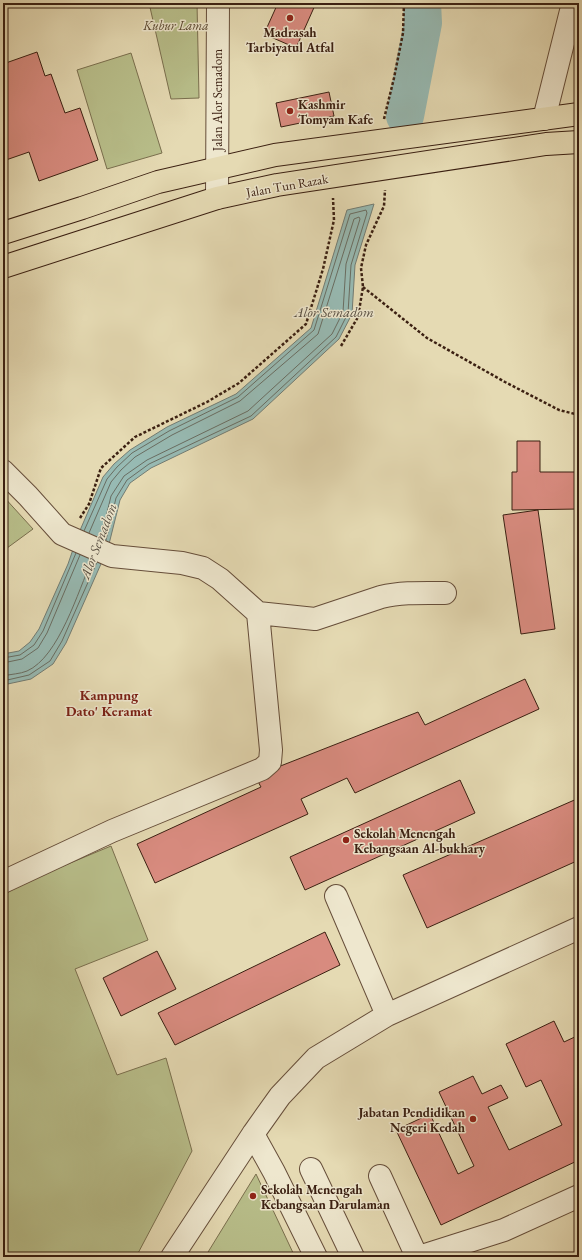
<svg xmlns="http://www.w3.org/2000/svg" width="582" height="1260" font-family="'EB Garamond',serif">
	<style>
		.green { fill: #b8be8a; stroke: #7a6f4e }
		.water { fill: #97bab3; stroke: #727c73 }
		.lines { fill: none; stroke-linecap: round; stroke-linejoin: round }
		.shore { stroke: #696d62; stroke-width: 1 }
		.river { stroke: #97bab3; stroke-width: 38 }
		.building { fill: #d88b7f; stroke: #3b2012 }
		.minor-casing { stroke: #664e3a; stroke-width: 24 }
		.major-casing { stroke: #3b2012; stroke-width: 24 }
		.path { stroke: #3b2012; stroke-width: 2.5; stroke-dasharray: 3 2; stroke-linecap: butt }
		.minor { stroke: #eee7ce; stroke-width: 22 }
		.major { stroke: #e5dab3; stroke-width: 22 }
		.poi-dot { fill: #8f2418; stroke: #eee7ce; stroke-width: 1.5 }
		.labels { text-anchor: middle; stroke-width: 3; stroke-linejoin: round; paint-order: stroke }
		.park-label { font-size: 13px; font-style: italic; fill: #5a4830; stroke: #eee7ce }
		.poi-label { font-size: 13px; font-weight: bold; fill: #3b2012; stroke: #eee7ce; text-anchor: start }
		.street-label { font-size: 13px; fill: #3b2012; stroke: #eee7ce }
		.water-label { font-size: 14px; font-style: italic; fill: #574e42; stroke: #eee7ce }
		.neighbourhood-label { font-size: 14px; font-weight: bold; fill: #7a1f14; stroke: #eee7ce }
	</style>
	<rect width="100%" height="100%" fill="#e5dab3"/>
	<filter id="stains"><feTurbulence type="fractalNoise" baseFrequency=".005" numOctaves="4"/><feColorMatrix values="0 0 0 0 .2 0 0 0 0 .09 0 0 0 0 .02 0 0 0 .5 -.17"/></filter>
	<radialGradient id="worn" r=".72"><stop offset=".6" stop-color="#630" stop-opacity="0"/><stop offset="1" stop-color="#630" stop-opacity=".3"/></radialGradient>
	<path class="green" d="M149 3H197L199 98 171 99Z
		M131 53 162 153 107 169 77 70Z
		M3 496 33 529 3 551Z
		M111 846 148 940 75 969 117 1075 166 1058 192 1151 136 1257H3V1185H4L6 1161 3 1149V891Z
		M256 1174 295 1257H205Z"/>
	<path class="water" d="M374 204 355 265 352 314 339 339 253 419 151 468 130 483 120 500 108 548 66 643 53 664 31 679 3 685V654L19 651 30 642 39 629 68 564 78 535 103 477 114 464 130 450 167 427 236 394 311 328 347 210Z"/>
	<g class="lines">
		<path class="shore" d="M84 531 107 479 117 467 132 453 169 431 238 397 314 330 350 214 366 210 367 213 351 265 348 313 336 337 251 416 149 464 127 480 116 498 106 540
			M89 533 111 482 121 470 135 457 172 435 240 401 318 334 354 219 359 217 360 219 346 264 343 312 332 334 248 411 147 460 124 476 111 496 101 538
			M3 658 20 655 34 645 43 631 76 553
			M3 663 22 659 38 648 47 633 80 555
			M3 676C11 674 20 674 27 671 59 657 78 591 92 560
			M3 681 29 675 50 661 62 641 97 562"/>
		<path class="river" d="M405 116 423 23 422 3"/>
	</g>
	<path class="building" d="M278 3H316L296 48 264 34Z
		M37 52 45 76 51 74 65 113 80 108 98 160 39 181 29 152 3 161V64Z
		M329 92 334 116 281 127 276 103Z
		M517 441H540V472H579V509L512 510V472H517Z
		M538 510 555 629 521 634 503 515Z
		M525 679 539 709 355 793 347 778 301 799 308 814 155 883 137 844 261 787 255 776 418 712 425 725Z
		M460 780 475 813 305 890 290 857Z
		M579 798V860L427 928 403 875Z
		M325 932 340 965 175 1045 158 1013Z
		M157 951 176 989 121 1016 103 978Z
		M554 1021 564 1042 579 1035V1160L441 1225 396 1130 430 1114 458 1174 474 1166 439 1092 473 1076 482 1094 501 1085 508 1098 488 1107 509 1150 562 1125 541 1080 526 1087 506 1044Z"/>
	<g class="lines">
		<g class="minor-casing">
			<path id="minor" d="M544 119 573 3
				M217 198 218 3
				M3 471 28 496 62 534 112 556 182 563 203 568 220 579 258 613 315 619 381 597C402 592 423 593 445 593
				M3 882 112 831 262 769 270 762 271 750 258 613
				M336 896 387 1015
				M253 1134 274 1172 316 1257
				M311 1169 353 1257
				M380 1176 417 1257
				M172 1257 253 1134 280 1096 316 1058 387 1015 579 928
				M419 1257 504 1230 579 1196"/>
		</g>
		<g class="major-casing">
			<path id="major" d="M3 233 82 208 158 182 275 155 579 114
				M3 267 217 198 277 185 546 144 579 142"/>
		</g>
		<path class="path" d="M384 119 394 78 403 33 404 3
			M363 287 427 338 505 382 559 410 579 415
			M341 346 358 317 363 287 361 268 366 245 384 206 385 190
			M80 518 89 504 101 468 135 437 207 402 239 383 306 324 323 269 334 220 333 198"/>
		<use href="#minor" class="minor"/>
		<use href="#major" class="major"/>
	</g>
	<g class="poi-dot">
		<circle cx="290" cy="18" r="4"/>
		<circle cx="290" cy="111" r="4"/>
		<circle cx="346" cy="840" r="4"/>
		<circle cx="473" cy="1119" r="4"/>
		<circle cx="253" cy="1196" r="4"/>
	</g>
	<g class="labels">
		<g class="park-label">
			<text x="176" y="30">Kubur Lama</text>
		</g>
		<g class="poi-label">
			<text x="290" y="37" text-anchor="middle">Madrasah<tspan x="290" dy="15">Tarbiyatul Atfal</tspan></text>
			<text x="298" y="109">Kashmir<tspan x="298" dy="15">Tomyam Kafe</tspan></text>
			<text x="354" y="838">Sekolah Menengah<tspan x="354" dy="15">Kebangsaan Al-bukhary</tspan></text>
			<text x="465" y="1117" text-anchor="end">Jabatan Pendidikan<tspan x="465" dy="15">Negeri Kedah</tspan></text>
			<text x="261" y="1194">Sekolah Menengah<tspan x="261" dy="15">Kebangsaan Darulaman</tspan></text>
		</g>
		<g class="street-label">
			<text transform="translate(217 100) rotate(-90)" y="5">Jalan Alor Semadom</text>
			<text transform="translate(287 185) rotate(-10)" y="5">Jalan Tun Razak</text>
		</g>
		<g class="water-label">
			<text x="334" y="317">Alor Semadom</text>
			<text transform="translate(98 541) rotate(-69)" y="5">Alor Semadom</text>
		</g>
		<g class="neighbourhood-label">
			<text x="109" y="700">Kampung<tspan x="109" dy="16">Dato' Keramat</tspan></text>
		</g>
	</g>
	<rect width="582" height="1260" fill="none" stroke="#e5dab3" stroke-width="16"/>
	<rect x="4" y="4" width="574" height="1252" fill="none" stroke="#3b2012" stroke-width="2"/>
	<rect x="8" y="8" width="566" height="1244" fill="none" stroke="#3b2012"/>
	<rect width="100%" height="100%" filter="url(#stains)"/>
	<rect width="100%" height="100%" fill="url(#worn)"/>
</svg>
